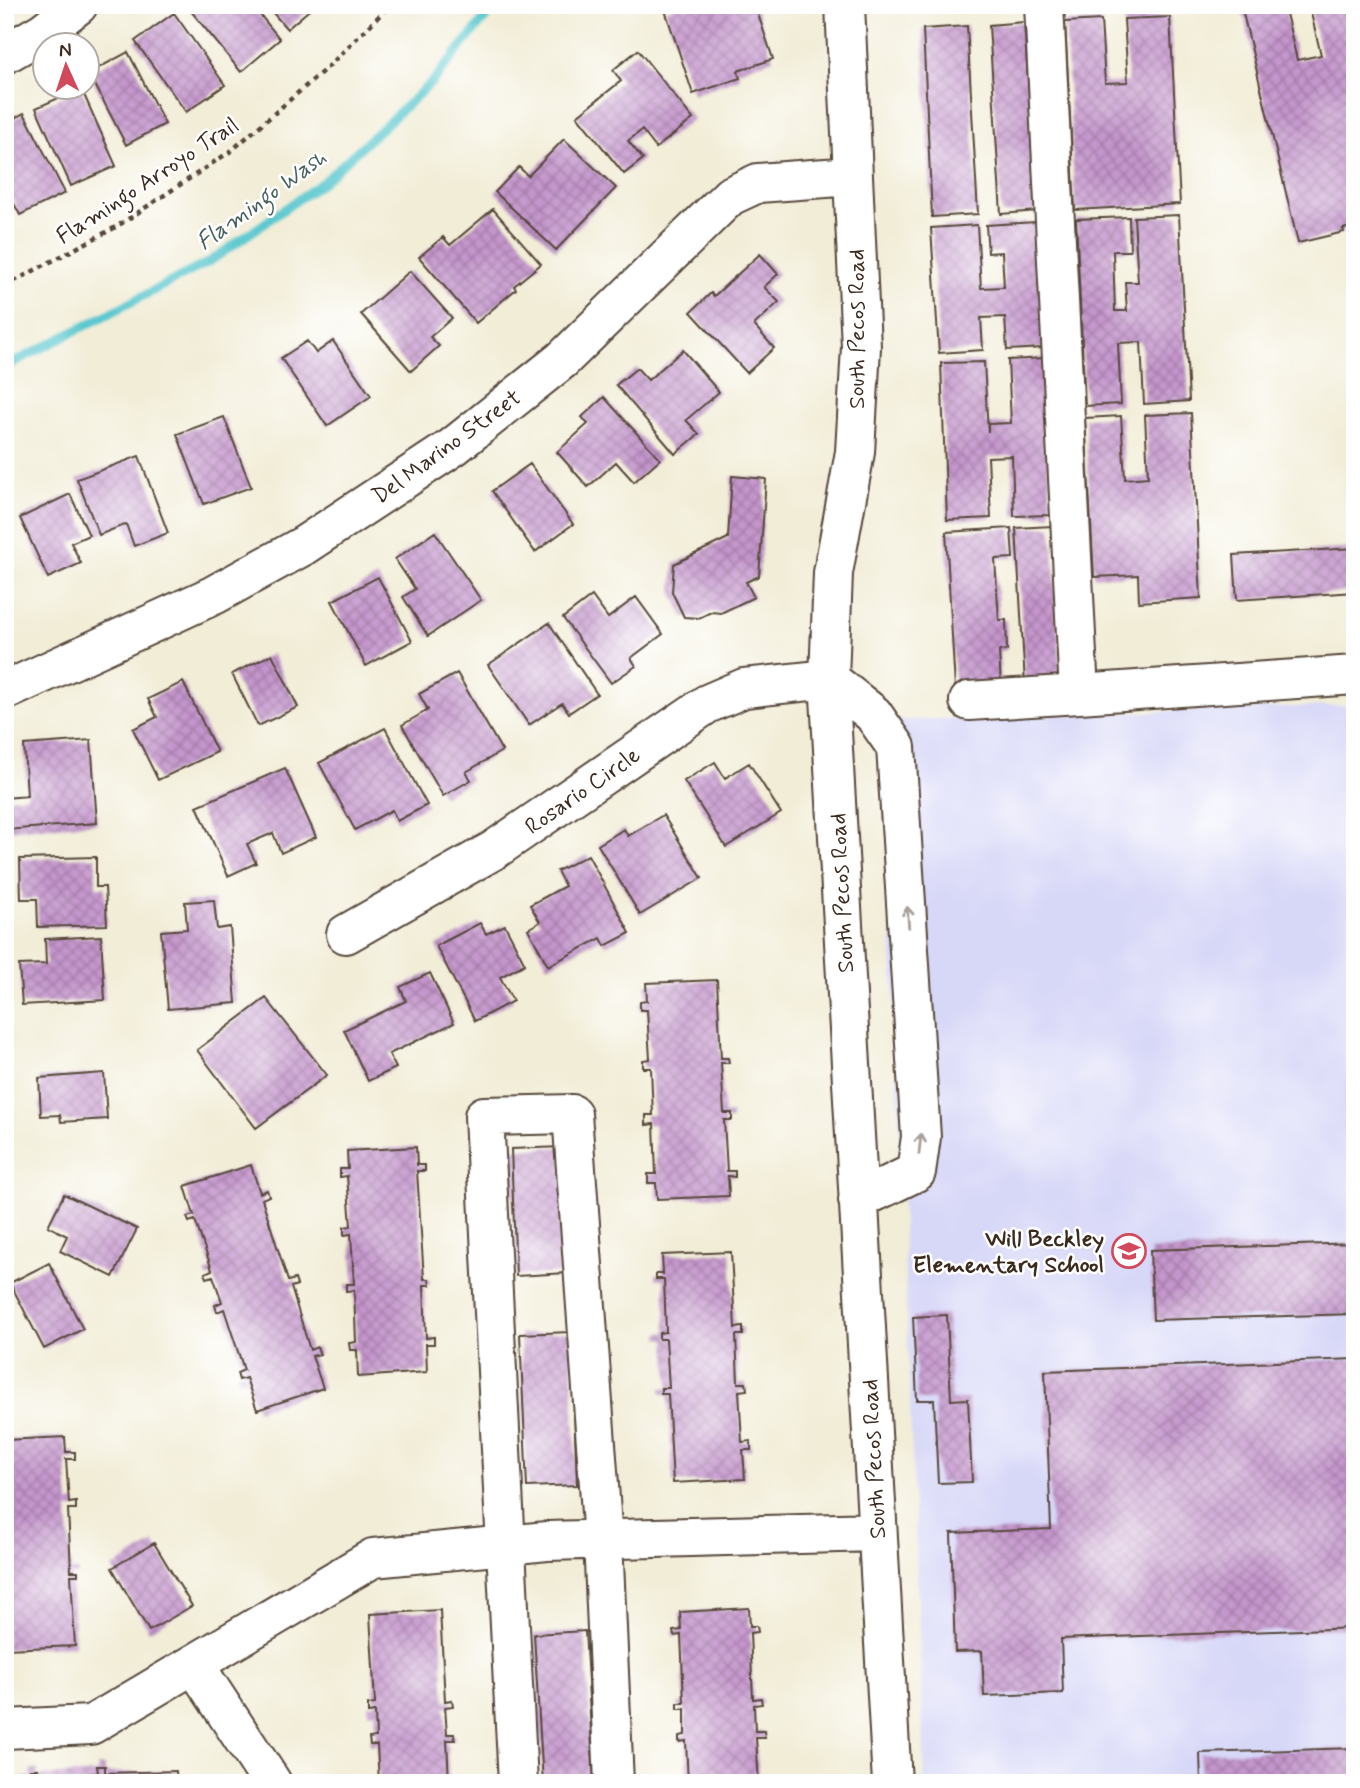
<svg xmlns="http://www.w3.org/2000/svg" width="1360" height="1788" font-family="Mynerve,sans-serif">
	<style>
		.built { fill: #d7d7f8 }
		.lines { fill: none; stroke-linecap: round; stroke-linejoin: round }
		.stream { stroke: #5ac8cf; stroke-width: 9 }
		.building { fill: url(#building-cross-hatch) }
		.minor-casing { stroke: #56473a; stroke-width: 42 }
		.path { stroke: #56473a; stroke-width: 4.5; stroke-dasharray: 5 5; stroke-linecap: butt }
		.minor { stroke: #fff; stroke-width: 38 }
		.oneway { stroke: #a79f9a }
		.labels { text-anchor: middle; stroke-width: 5; stroke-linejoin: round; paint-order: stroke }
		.street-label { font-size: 23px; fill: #3b2a1e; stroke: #fff }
		.poi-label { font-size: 23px; font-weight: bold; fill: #3b2a1e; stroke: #fff; text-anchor: end }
		.water-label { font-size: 24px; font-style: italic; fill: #46615c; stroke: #fff }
	</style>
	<defs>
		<pattern id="building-cross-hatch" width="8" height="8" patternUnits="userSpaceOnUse" patternTransform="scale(1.75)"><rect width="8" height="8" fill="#c596cd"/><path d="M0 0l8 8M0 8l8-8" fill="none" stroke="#a17ba6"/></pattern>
	</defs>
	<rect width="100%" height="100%" fill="#fff"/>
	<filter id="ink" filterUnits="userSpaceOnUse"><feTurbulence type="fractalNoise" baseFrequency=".0143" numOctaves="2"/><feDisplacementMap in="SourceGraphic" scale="14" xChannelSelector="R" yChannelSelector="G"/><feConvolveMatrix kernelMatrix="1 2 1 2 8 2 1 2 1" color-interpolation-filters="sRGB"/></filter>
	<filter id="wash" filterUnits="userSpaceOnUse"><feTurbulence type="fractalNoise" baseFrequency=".00686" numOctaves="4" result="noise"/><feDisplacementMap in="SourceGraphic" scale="28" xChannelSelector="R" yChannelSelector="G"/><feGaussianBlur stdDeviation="1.57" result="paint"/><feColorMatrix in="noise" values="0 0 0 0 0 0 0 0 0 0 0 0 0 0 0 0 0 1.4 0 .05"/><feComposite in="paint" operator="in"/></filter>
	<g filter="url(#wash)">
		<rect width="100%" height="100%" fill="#f2edd7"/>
		<path class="built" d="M1355 705V1783H925L883 719 910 720Z"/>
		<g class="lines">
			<path class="stream" d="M5 367 209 262 323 182 433 81 496 5"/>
		</g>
		<g id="blocks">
			<path class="building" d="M186 5H252L280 39 241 72Z
				M266 5H315L287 29Z
				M678 5H755L773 59 738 71 740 78 693 94 665 10Z
				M1241 5H1284L1297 60 1321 55 1309 5H1348L1355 32V226L1343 229 1344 232 1298 243Z
				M174 13 225 85 186 112 135 41Z
				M1170 17 1180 204 1075 210 1065 22 1101 20 1105 83 1128 82 1124 19Z
				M1024 22 1037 211 1001 214 989 25Z
				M967 26 978 214 932 217 923 29Z
				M638 50 693 119 656 148 642 130 628 141 643 159 624 174 577 116 621 81 613 70Z
				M128 52 165 124 126 145 89 73Z
				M81 88 116 166 71 186 36 108Z
				M24 113 65 193 20 215 5 187V123Z
				M564 139 616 188 556 250 495 192 519 167 528 176Z
				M493 209 541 264 514 286 516 289 476 323 419 257 443 237 450 245Z
				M1179 215 1189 401 1144 404 1141 342 1118 343 1121 404 1085 406 1076 219 1129 217 1130 251H1113L1115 311H1127L1125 282H1138L1134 217Z
				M1036 222 1043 348 1007 350 1005 317 981 318 983 350 939 353 931 228 977 225 981 288 1004 287 1002 252 988 253 986 225Z
				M760 254 778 274 764 287 779 302 754 325 774 348 747 373 691 312 711 293 714 296Z
				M410 271 452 318 430 337 439 346 411 371 361 314Z
				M307 341 316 353 333 341 371 396 327 426 281 358Z
				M683 350 719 392 686 420 699 434 675 454 616 385 637 368 648 380Z
				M1045 358 1051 515 1014 516 1012 456 988 457 991 518 947 520 941 363 984 362 988 432V424L1011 423 1008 360Z
				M604 397 660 459 634 482 616 462 588 487 557 452 588 424 582 417Z
				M1191 413 1201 598 1139 602 1138 575 1094 577 1085 418 1121 416 1125 479 1148 477 1145 415Z
				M224 417 251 487 204 504 177 434Z
				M139 456 168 533 134 546 126 524 99 535 77 479Z
				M530 464 573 524 535 552 492 491Z
				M732 476 766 479 759 576 746 582 754 597 721 613 711 612 699 618 684 617 672 592 674 564 728 538Z
				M70 494 89 535 71 543 81 563 48 578 20 518Z
				M1052 526 1061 682 1025 684 1016 528Z
				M1011 528 1013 558 995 559 999 620H1006L1007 650 999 651 1001 686 955 688 946 532Z
				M435 532 481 600 428 636 403 597 415 589 395 559Z
				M1355 548V592L1237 600 1234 555Z
				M378 577 412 641 366 666 332 601Z
				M592 596 608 618 636 597 663 634 631 658 636 666 611 683 563 618Z
				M549 623 597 694 569 713 562 703 529 725 488 665Z
				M272 654 298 707 258 726 232 674Z
				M457 673 502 751 466 772 471 780 443 796 402 725 428 710 419 694Z
				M183 682 217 752 158 780 133 729 157 717 148 699Z
				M385 728 427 805 397 821 392 810 355 830 319 763Z
				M91 740 97 823 5 830V798L27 796 24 745Z
				M715 762 725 778 749 763 781 813 726 847 684 781Z
				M285 768 316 837 281 853 273 833 247 844 256 863 228 876 197 806Z
				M663 815 702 878 640 915 598 845 624 829 628 836Z
				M588 855 630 933 605 946 601 938 548 966 528 929 540 922 530 905 565 886 557 871Z
				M96 857V887H105L107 925 38 927 37 899H21L20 859Z
				M214 900 217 929 230 927 236 1003 168 1009 161 931 187 929 185 902Z
				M480 923 486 934 505 925 525 964 500 977 513 1001 475 1021 436 946Z
				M101 936 105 1000 22 1005 19 965 46 964 45 939Z
				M430 973 454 1023 389 1054 396 1068 368 1081 344 1030 406 1001 400 987Z
				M717 980 721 1058H728L729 1063H721L724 1113H732V1120H724L727 1171H735V1177L728 1176 729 1196 657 1199 656 1183H648V1174H656L654 1124 646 1125V1115H653L651 1068H643V1060L650 1059 647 1010H640V1002L647 1001 646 983Z
				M266 998 327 1075 256 1128 197 1050Z
				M104 1073 107 1119 61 1122 60 1115 41 1116 39 1078Z
				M416 1147 417 1165H425V1171H417L424 1279H429L430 1285H424L426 1338 434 1337V1344H426L427 1372 358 1377 357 1350H350L349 1343 356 1342 354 1290 346 1291V1284H354L351 1234 344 1235V1227L351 1226 347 1176 340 1177V1169H348L347 1151Z
				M562 1147 567 1273 516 1276 511 1149Z
				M251 1165 260 1193 267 1190 269 1196 262 1199 288 1281 295 1279 297 1285 291 1287 310 1350 317 1347 320 1354 312 1356 323 1388 257 1410 246 1378 239 1380 237 1373 244 1370 224 1309 217 1312 215 1305 222 1302 213 1276 207 1278 205 1273 212 1270 195 1220 189 1222 187 1217 194 1215 185 1186Z
				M64 1194 137 1229 113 1277 60 1251 67 1236 48 1226Z
				M1355 1243V1314L1153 1320 1150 1250Z
				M731 1252 735 1328 743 1327V1335H736L738 1383H746L747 1390 739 1391 742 1442 751 1441V1450H743L745 1479 673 1483 668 1394H661V1388H669L666 1339H659V1333L666 1332 664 1279H656V1274H663L662 1255Z
				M49 1263 83 1329 44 1349 10 1283Z
				M947 1315 951 1400 968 1399 972 1482 938 1483 934 1400H917L913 1317Z
				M571 1332 577 1485 527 1487 520 1334Z
				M1355 1359V1628L1061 1639 1063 1693 984 1696 982 1651 955 1652 951 1533 1051 1529 1045 1371Z
				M65 1437 66 1452H75V1459H66L69 1503 76 1502V1509H68L71 1571H78V1575H71L75 1646 6 1649 5 1440Z
				M154 1543 192 1606 149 1631 112 1568Z
				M749 1608 750 1626H757L758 1632 750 1633 753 1699 761 1698 762 1704 754 1705 755 1731H764L765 1738H756L759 1783H688L686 1741 679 1742V1736L685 1735V1709H678V1703H684L681 1635 674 1636 673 1631 681 1630 680 1612Z
				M440 1610 445 1701 452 1700 453 1706 445 1707 447 1734H454L455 1740H447L449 1783H379L377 1745H370L369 1738 376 1737 375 1712 368 1713V1705L375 1704 370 1614Z
				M585 1631 594 1782 543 1783 534 1634Z
				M1355 1748V1783H1201L1200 1753Z
				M97 1766H105V1773L176 1771 177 1783H5V1778L31 1777 30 1769H38V1776L98 1773Z"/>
		</g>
	</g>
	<g filter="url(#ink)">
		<use href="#blocks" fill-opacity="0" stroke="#56473a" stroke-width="2"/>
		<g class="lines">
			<g class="minor-casing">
				<path id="minor" d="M845 5 861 347 855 452 833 573 829 679 892 1783
					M5 54 43 32 78 5
					M5 691 214 595 303 546 453 447 562 360 730 196 758 183 853 176
					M1079 694 1355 675
					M969 701 1079 694 1044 5
					M346 934 494 850 707 704 744 688 829 679 873 714 896 747 921 1137 916 1172 858 1200
					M194 1664 272 1783
					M5 1729 91 1725 373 1558 547 1541 877 1532
					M518 1783 484 1116 572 1114 603 1540 614 1783"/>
			</g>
			<path class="path" d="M5 286 116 227 231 151 330 65 390 5"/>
			<use href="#minor" class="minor"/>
		</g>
		<defs><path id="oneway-shaft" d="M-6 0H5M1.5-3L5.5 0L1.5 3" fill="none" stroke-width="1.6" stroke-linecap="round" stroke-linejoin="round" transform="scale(1.75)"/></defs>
		<g class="oneway">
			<use href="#oneway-shaft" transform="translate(908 917) rotate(-94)"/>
			<use href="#oneway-shaft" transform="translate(920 1144) rotate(-84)"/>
		</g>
	</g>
	<defs>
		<g id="school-ring" transform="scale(1.75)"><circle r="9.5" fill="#fff" stroke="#d1495b" stroke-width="1.5"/><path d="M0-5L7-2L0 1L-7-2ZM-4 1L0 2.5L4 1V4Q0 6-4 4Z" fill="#d1495b"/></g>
	</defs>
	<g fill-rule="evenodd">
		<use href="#school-ring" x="1129" y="1251"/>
	</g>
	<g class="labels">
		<g class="street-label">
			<text transform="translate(147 180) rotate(-33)" y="8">Flamingo Arroyo Trail</text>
			<text transform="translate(856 329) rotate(-90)" y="8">South Pecos Road</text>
			<text transform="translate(446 446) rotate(-36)" y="8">Del Marino Street</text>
			<text transform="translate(582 790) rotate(-35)" y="8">Rosario Circle</text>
			<text transform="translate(841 893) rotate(-93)" y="8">South Pecos Road</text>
			<text transform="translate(873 1459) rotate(-93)" y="8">South Pecos Road</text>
		</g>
		<g class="poi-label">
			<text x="1104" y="1246">Will Beckley<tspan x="1104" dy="26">Elementary School</tspan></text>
		</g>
		<g class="water-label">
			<text transform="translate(261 199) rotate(-36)" y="8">Flamingo Wash</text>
		</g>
	</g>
	<rect width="1360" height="1788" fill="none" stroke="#fff" stroke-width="28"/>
	<g transform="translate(66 66) rotate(357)"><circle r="33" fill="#ffffff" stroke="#b1aaa5" stroke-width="2"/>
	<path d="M0-5L12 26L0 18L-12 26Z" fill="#d1495b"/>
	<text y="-10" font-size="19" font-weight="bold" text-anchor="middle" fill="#3b2a1e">N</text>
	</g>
</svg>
